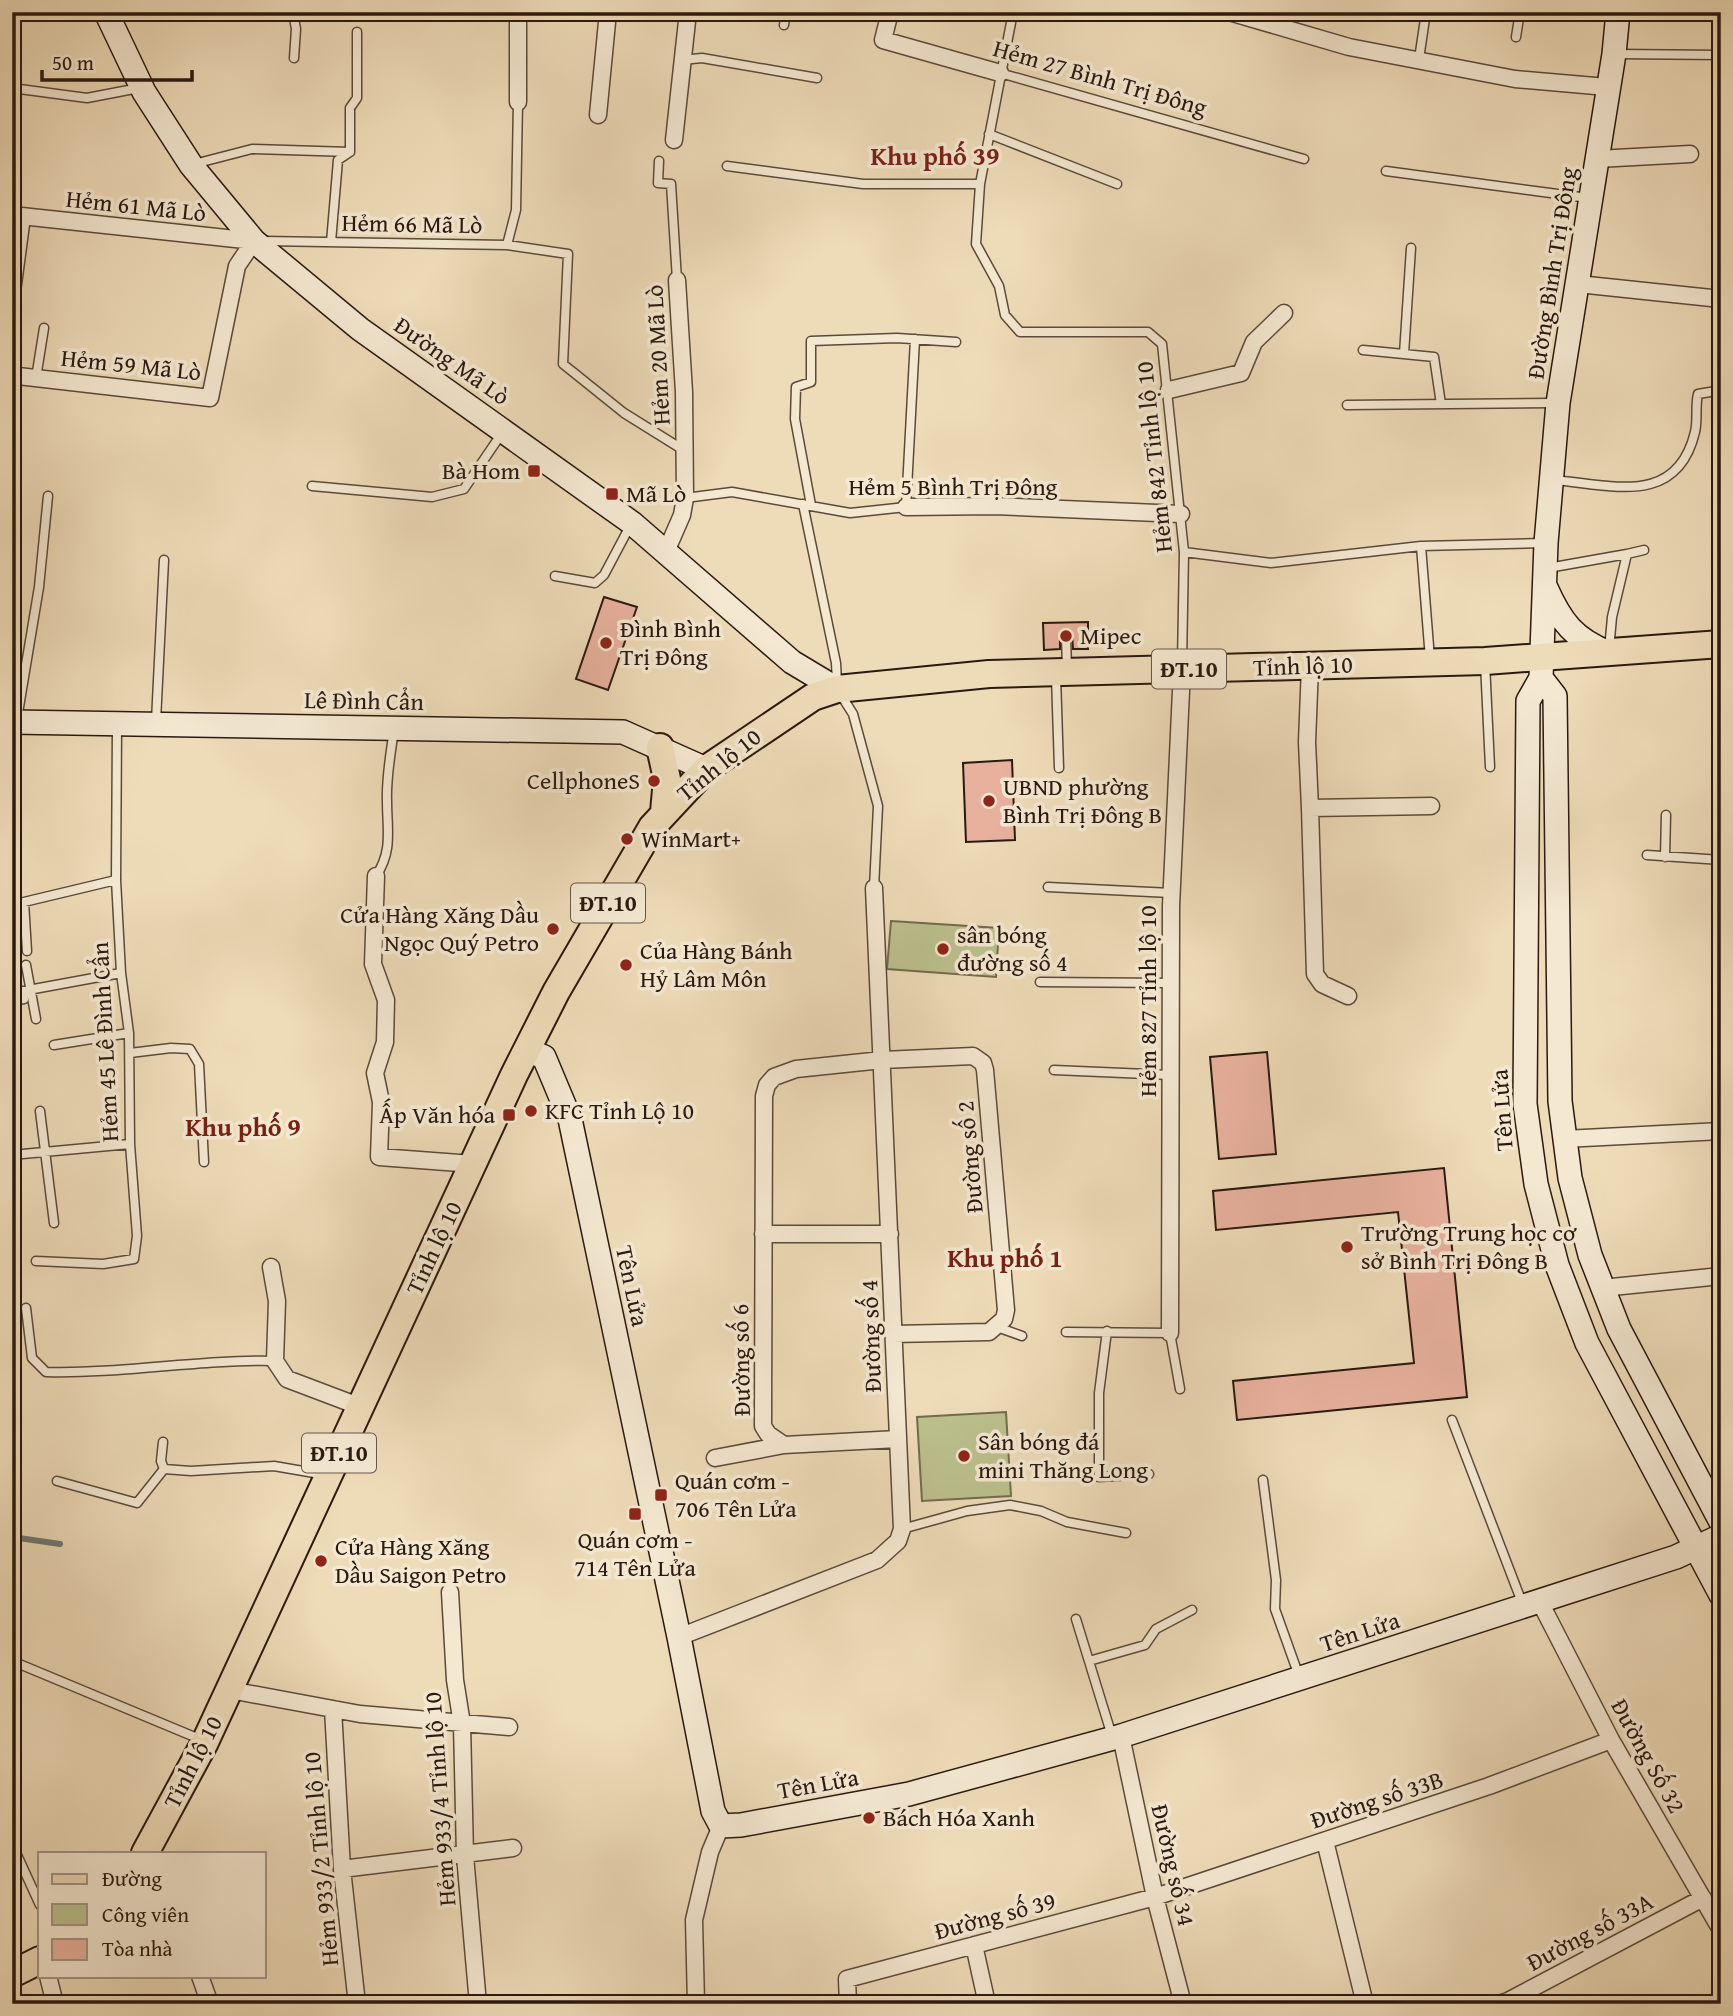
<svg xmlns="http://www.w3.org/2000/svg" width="1733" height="2016" font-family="'Gentium Book Plus',serif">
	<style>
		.green { fill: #bbc08d; stroke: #726c4e; stroke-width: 2 }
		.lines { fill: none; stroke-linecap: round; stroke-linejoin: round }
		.stream { stroke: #6e7974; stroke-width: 6 }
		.building { fill: #e8b19e; stroke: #2a1910; stroke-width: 2 }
		.lane-casing { stroke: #5b4a3a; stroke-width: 11 }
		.street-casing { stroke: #5b4a3a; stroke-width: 19 }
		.secondary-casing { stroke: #2a1910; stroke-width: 26 }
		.primary-casing { stroke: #2a1910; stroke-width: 30 }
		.lane { stroke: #f4e8d1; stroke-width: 8 }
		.street { stroke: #f4e8d1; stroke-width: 16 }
		.secondary { stroke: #f4e8d1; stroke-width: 23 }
		.primary { stroke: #eedbb8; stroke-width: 26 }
		.poi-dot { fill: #8f2418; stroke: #f4e8d1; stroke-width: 2.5 }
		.labels { text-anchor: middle; stroke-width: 7; stroke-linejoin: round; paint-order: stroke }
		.shield { fill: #f4e8d1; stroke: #67574a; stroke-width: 2 }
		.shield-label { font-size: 23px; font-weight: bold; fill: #2a1910 }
		.street-label { font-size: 24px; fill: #2a1910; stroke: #f4e8d1 }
		.poi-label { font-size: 24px; fill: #2a1910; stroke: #f4e8d1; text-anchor: start }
		.neighbourhood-label { font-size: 26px; font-weight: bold; fill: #7a1f14; stroke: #f4e8d1 }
	</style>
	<rect width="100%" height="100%" fill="#eedbb8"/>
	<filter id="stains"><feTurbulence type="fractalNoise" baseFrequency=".00286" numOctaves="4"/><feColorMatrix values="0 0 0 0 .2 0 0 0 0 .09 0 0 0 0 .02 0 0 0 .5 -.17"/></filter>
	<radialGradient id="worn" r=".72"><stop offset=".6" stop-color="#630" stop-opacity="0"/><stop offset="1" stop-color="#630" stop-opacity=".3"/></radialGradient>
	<path class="green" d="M891 921 999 928 996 977 887 969Z
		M1006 1412 1011 1496 922 1501 917 1417Z"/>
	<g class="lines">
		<path class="stream" d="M12 1537 60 1544"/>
	</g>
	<path class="building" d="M604 597 637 607 608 690 576 679Z
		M1088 622V649H1073L1072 634 1066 631 1060 635V649L1044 650 1043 623Z
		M1012 760 1015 840 966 842 963 763Z
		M1267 1052 1276 1154 1219 1159 1210 1057Z
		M1444 1168 1467 1397 1237 1420 1233 1381 1414 1363 1398 1212 1216 1230 1213 1191Z"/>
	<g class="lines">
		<g class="lane-casing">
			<path id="lane" d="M293 12 296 29 294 58
				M1013 12 980 184 976 244 999 286 1005 315 1020 332H1148L1162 344 1184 552 1182 663
				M784 25 786 12
				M1516 37 1520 12
				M1617 54 1721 55
				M1419 59 1426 12
				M682 60 702 58 817 78
				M1000 73 1304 159
				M12 88 87 98 139 88
				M989 134 1117 184
				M659 161 658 183 671 184 677 280
				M194 164 252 149 350 152
				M727 166 863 184H980
				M1386 171 1588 198
				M264 241 507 245 568 254 563 364 624 413 685 451
				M331 242 338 160 350 152V108L357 98V32
				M507 245 516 210 518 102
				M12 292H16L26 217
				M1363 350 1434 357 1441 404
				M1404 354 1411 248
				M36 378 44 328
				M1347 405 1555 403
				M1554 480C1612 485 1677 507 1695 432 1698 420 1695 406 1698 394L1716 391 1721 387
				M312 486 432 497 464 489 502 433
				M685 498 732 492 850 513 906 507 915 339
				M803 504 836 663 837 683
				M811 505 795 419 796 387 811 382V341L897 338 956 342
				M1421 546 1430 659
				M1184 552 1271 563 1421 546 1543 543
				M1548 568 1627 554
				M555 576 595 583 604 575 630 526
				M1066 637 1067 668
				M1609 650 1612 617 1627 554 1644 550
				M1485 663 1490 767
				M1056 677 1059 768
				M841 695 853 714 878 806 874 888
				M17 719 39 587 48 496
				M156 721 164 560
				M1647 855 1721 860
				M1665 857 1666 815
				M376 876C393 851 387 829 387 801 386 777 391 752 394 729
				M1048 887 1171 893
				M27 951 24 902 116 880
				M26 965 36 1019
				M1040 982 1170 983
				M12 1001 24 999 23 991 121 973
				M54 1045 129 1033
				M130 1053 171 1048 190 1049 199 1064 204 1162
				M1054 1070 1170 1075
				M40 1111 54 1223
				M12 1155 130 1144
				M36 1261 103 1264 134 1259 137 1236 130 1144 129 1033 121 973 116 880 117 726
				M26 1308 32 1358 46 1372C123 1374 198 1359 275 1361
				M997 1327 1022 1336
				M1107 1331 1099 1393V1477L1149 1474
				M1066 1332 1170 1333 1180 1389
				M1452 1420 1523 1605
				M163 1442 161 1461 164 1469
				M1263 1480 1276 1580 1275 1609 1299 1676
				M57 1481 137 1503 164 1469 191 1471 274 1466 326 1475
				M902 1529 967 1511 1010 1505 1041 1511 1067 1522 1126 1533
				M1076 1619 1112 1736
				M12 1661 202 1740
				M1089 1661 1145 1645 1156 1629 1192 1610
				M12 1844 40 1905"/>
		</g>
		<g class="street-casing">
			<path id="street" d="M890 12 883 40 1000 73
				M1229 12 1349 47 1515 79 1607 87
				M518 102V12
				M598 115 608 12
				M674 140 688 12
				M1597 159 1690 154
				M12 215 254 241
				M1578 284 1721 299
				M12 380 18 376 210 398 237 266 254 241
				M1169 390 1241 373 1254 342 1284 313
				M906 507 995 506 1181 514
				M665 554 682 515 685 498 684 392 677 280
				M1310 666 1307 742 1310 808 1431 806
				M1310 808 1315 974 1322 984 1348 996
				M376 876 373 964 386 1000 385 1042 375 1073 381 1102 379 1157 473 1164
				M1564 1139 1721 1131
				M763 1234H890
				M271 1267 277 1301 275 1361 287 1379 361 1407
				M1602 1288 1721 1276
				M1170 1333 1171 906 1182 669
				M893 1334 989 1332 1004 1319 1006 1310 985 1070 983 1063 973 1056 882 1060 796 1069 774 1077 767 1085 764 1096 763 1426 768 1434 784 1445 898 1439
				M715 1458 784 1445
				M450 1592 455 1680 462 1724 465 1856 478 2004
				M1540 1602 1611 1740 1721 1930
				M679 1637 877 1560 898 1541 902 1529 874 888
				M230 1690 360 1714 509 1727
				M333 1709 342 1869 357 2004
				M1121 1736 1155 1897 1183 2004
				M1325 1841 1365 2004
				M342 1869 513 1848
				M974 1945 987 2004
				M48 1976 55 2004
				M200 1976 210 2004
				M696 2004 694 1920 710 1852 721 1826
				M848 2004 847 1979 1155 1897 1489 1786 1611 1740
				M1498 2004 1508 2001 1703 1898"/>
		</g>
		<g class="secondary-casing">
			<path id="secondary" d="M106 12 144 92 191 165 254 241 360 329 632 523 792 662 837 689
				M1618 12 1614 54 1558 403 1546 543 1541 678 1528 701 1525 1104 1536 1184 1557 1265 1587 1343 1721 1595
				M1546 588C1561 622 1574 639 1609 653
				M1541 678 1555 696 1560 1101 1570 1178 1590 1255 1619 1329 1721 1522
				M12 722 623 732 706 769
				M527 1050 544 1057 570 1119 679 1637 713 1811 721 1826 741 1825 909 1794 1121 1736 1676 1557 1721 1536"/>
		</g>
		<g class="primary-casing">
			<path id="primary" d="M660 747 667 779 664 812
				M145 1853 205 1742 514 1075 556 992 652 827 706 769 813 697 837 689 989 674 1485 661 1721 644
				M12 1974 40 1960"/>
		</g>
		<use href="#lane" class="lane"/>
		<use href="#street" class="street"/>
		<use href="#secondary" class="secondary"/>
		<use href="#primary" class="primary"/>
	</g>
	<g class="poi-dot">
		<rect x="527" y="464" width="14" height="14" rx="3.5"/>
		<rect x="605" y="487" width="14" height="14" rx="3.5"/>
		<circle cx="1066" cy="636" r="7"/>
		<circle cx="606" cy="643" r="7"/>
		<circle cx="654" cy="781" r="7"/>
		<circle cx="989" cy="801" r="7"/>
		<circle cx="627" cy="839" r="7"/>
		<circle cx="553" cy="929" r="7"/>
		<circle cx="943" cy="949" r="7"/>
		<circle cx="626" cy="965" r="7"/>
		<circle cx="531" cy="1111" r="7"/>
		<rect x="502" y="1108" width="14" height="14" rx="3.5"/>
		<circle cx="1347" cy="1247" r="7"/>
		<circle cx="964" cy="1456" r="7"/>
		<rect x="654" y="1488" width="14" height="14" rx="3.5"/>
		<rect x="628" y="1507" width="14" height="14" rx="3.5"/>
		<circle cx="321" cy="1561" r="7"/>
		<circle cx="869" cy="1818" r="7"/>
	</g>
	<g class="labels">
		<g class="shield">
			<rect x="1152" y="649.5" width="74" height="39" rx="5"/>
			<rect x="571" y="883.5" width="74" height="39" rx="5"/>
			<rect x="302" y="1433.5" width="74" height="39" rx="5"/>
		</g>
		<g class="shield-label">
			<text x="1189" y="677">ĐT.10</text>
			<text x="608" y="911">ĐT.10</text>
			<text x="339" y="1461">ĐT.10</text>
		</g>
		<g class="street-label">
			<text transform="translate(1100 78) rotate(16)" y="8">Hẻm 27 Bình Trị Đông</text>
			<text transform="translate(136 206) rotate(6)" y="8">Hẻm 61 Mã Lò</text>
			<text transform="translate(412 224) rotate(1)" y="8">Hẻm 66 Mã Lò</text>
			<text transform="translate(1552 273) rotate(-81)" y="8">Đường Bình Trị Đông</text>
			<text transform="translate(658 355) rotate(-93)" y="8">Hẻm 20 Mã Lò</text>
			<text transform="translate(452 361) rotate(35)" y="8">Đường Mã Lò</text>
			<text transform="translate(131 365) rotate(6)" y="8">Hẻm 59 Mã Lò</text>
			<text transform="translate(1154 457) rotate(-96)" y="8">Hẻm 842 Tỉnh lộ 10</text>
			<text x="953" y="495">Hẻm 5 Bình Trị Đông</text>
			<text transform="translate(1303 666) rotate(-2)" y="8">Tỉnh lộ 10</text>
			<text transform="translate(364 701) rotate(1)" y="8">Lê Đình Cẩn</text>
			<text transform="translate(719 765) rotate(-39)" y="8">Tỉnh lộ 10</text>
			<text transform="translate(1148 1001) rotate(-90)" y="8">Hẻm 827 Tỉnh lộ 10</text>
			<text transform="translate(105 1042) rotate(-93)" y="8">Hẻm 45 Lê Đình Cẩn</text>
			<text transform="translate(1502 1110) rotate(-94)" y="8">Tên Lửa</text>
			<text transform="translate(970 1157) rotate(-95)" y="8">Đường số 2</text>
			<text transform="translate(434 1248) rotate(-65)" y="8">Tỉnh lộ 10</text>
			<text transform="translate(632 1286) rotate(78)" y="8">Tên Lửa</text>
			<text transform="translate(871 1336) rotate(-92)" y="8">Đường số 4</text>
			<text transform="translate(741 1360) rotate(-91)" y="8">Đường số 6</text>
			<text transform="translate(1360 1632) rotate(-18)" y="8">Tên Lửa</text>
			<text transform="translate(1648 1756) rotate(61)" y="8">Đường Số 32</text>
			<text transform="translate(193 1762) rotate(-63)" y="8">Tỉnh lộ 10</text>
			<text transform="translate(818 1784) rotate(-10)" y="8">Tên Lửa</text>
			<text transform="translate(440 1799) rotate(-94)" y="8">Hẻm 933/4 Tỉnh lộ 10</text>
			<text transform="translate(1377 1800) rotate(-18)" y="8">Đường số 33B</text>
			<text transform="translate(321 1859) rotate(-95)" y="8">Hẻm 933/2 Tỉnh lộ 10</text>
			<text transform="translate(1173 1865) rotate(77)" y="8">Đường số 34</text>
			<text transform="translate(995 1916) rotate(-15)" y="8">Đường số 39</text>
			<text transform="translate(1590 1932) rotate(-28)" y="8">Đường số 33A</text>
		</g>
		<g class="poi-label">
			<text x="520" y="479" text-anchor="end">Bà Hom</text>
			<text x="626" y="502">Mã Lò</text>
			<text x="620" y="637">Đình Bình<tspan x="620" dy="28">Trị Đông</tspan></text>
			<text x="1080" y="644">Mipec</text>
			<text x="640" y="789" text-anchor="end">CellphoneS</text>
			<text x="1003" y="795">UBND phường<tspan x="1003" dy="28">Bình Trị Đông B</tspan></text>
			<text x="641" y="847">WinMart+</text>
			<text x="539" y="923" text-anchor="end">Cửa Hàng Xăng Dầu<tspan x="539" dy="28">Ngọc Quý Petro</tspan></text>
			<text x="957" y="943">sân bóng<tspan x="957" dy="28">đường số 4</tspan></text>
			<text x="640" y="959">Của Hàng Bánh<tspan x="640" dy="28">Hỷ Lâm Môn</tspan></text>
			<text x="545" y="1119">KFC Tỉnh Lộ 10</text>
			<text x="495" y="1123" text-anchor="end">Ấp Văn hóa</text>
			<text x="1361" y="1241">Trường Trung học cơ<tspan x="1361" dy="28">sở Bình Trị Đông B</tspan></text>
			<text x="978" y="1450">Sân bóng đá<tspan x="978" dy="28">mini Thăng Long</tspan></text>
			<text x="675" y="1489">Quán cơm -<tspan x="675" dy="28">706 Tên Lửa</tspan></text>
			<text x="635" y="1548" text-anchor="middle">Quán cơm -<tspan x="635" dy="28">714 Tên Lửa</tspan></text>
			<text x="335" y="1555">Cửa Hàng Xăng<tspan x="335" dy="28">Dầu Saigon Petro</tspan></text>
			<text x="883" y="1826">Bách Hóa Xanh</text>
		</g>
		<g class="neighbourhood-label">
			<text x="935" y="165">Khu phố 39</text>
			<text x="243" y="1136">Khu phố 9</text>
			<text x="1005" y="1267">Khu phố 1</text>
		</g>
	</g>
	<rect width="1733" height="2016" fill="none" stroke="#eedbb8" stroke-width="42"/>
	<rect x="14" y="14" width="1705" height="1988" fill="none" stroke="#2a1910" stroke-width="3.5"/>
	<rect x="21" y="21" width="1691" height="1974" fill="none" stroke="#2a1910" stroke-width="2"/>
	<rect x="38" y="1852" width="228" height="126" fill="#f4e8d1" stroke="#a39584" stroke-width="2"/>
	<rect x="52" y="1874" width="35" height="10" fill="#eedbb8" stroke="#a39584" stroke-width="2"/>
	<text x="102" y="1886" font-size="21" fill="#2a1910">Đường</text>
	<rect x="52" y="1904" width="35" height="21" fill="#bbc08d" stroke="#a39584" stroke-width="2"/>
	<text x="102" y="1922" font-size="21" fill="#2a1910">Công viên</text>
	<rect x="52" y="1939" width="35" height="21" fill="#e8b19e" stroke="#a39584" stroke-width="2"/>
	<text x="102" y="1956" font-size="21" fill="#2a1910">Tòa nhà</text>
	<path d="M42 70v10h150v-10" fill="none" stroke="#2a1910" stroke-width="3.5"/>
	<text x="52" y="70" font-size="21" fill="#2a1910" stroke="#f4e8d1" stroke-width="5" paint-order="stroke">50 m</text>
	<rect width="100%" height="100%" filter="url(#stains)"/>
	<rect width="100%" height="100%" fill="url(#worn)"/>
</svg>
